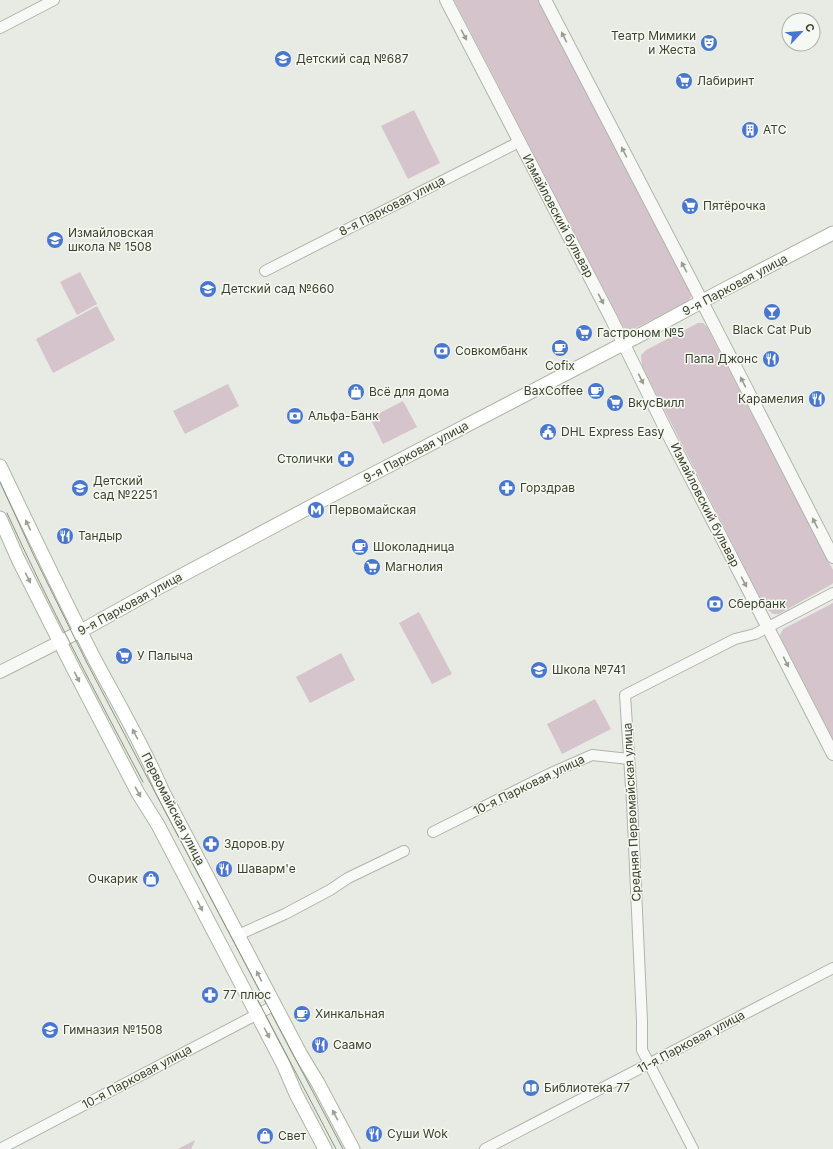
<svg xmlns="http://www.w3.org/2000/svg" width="833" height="1149" font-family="Inter,sans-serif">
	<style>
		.green { fill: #d5c4cc }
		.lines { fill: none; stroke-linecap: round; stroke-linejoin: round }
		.minor-casing { stroke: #b0b5a8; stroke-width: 12 }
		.tertiary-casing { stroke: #b0b5a8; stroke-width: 14 }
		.secondary-casing { stroke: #b0b5a8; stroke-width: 15 }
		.minor { stroke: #f8f9f6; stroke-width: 10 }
		.tertiary { stroke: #f8f9f6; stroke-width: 12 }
		.secondary { stroke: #fff; stroke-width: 13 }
		.tram { stroke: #8a957c; stroke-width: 1 }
		.oneway { fill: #989e90 }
		.oneway2 { fill: #9ca195 }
		.labels { text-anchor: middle; stroke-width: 3; stroke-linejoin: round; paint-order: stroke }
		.poi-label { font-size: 12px; fill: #39432b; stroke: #f6f8f3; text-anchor: start }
		.street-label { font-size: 12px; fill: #39432b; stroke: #f6f8f3 }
	</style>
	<rect width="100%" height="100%" fill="#e8ebe3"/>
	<path class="green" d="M454 0H540L691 290V297L687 302 634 329 629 330 624 328Z
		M414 110 440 163 408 179 381 126Z
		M80 272 97 304 77 315 60 282Z
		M97 306 115 340 53 373 36 339Z
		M698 323H703L707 327 833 570V583L832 584 779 614H773L768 610 763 603 642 366 641 355 646 350Z
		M228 384 239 406 185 434 173 411Z
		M403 401 417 427 383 444 370 418Z
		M833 603V739L782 640 780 635 783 629Z
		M419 612 452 674 432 684 399 623Z
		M341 653 355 680 310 703 296 677Z
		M595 699 611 729 562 754 547 724Z
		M195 1140 194 1143 191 1149H178Z"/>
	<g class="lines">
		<g class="minor-casing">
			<path id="minor" d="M0 28 54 0
				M265 271 519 142
				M433 832 549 774 592 755 629 759
				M238 935 285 914 330 890 348 878 404 851
				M0 1149 275 1005
				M485 1149 833 968
				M693 1149 642 1050V1021L632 802 625 695 735 639 755 634 833 593"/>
		</g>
		<g class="tertiary-casing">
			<path id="tertiary" d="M446 0 611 318 665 428 833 754
				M545 0 695 288 833 557
				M0 672 81 631"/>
		</g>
		<g class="secondary-casing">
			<path id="secondary" d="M0 466C31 531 62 596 95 660 118 703 143 745 162 790L301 1055 318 1083 353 1149
				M0 518 18 559 74 670 138 793 158 825 283 1064 296 1094 325 1149
				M81 631 158 588 325 499 642 334 723 290 833 233"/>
		</g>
		<use href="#minor" class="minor"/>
		<use href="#tertiary" class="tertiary"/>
		<use href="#secondary" class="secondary"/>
		<path class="tram" d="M0 482 34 556 87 663 343 1149
			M7 513C49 605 96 694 143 782
			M254 993 336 1149"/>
	</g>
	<defs><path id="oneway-solid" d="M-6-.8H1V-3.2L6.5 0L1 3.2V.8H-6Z"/></defs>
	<g class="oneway">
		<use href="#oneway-solid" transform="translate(464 35) rotate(62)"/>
		<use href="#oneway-solid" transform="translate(564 37) rotate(-117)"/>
		<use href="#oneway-solid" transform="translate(624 152) rotate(-117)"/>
		<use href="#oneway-solid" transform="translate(684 267) rotate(-118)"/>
		<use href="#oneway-solid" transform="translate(601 299) rotate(62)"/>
		<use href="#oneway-solid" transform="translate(641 379) rotate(64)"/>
		<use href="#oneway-solid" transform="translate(743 382) rotate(-117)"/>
		<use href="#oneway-solid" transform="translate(815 523) rotate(-117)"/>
		<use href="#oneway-solid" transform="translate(744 582) rotate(62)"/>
		<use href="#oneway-solid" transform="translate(786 662) rotate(63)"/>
	</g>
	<g class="oneway2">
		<use href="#oneway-solid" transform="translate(28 525) rotate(-116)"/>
		<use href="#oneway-solid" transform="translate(28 578) rotate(63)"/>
		<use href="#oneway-solid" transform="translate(77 677) rotate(62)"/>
		<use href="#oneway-solid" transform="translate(135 734) rotate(-118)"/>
		<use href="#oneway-solid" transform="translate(138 792) rotate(61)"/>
		<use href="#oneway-solid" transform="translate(200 906) rotate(63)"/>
		<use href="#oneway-solid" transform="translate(259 976) rotate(-117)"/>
		<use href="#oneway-solid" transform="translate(267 1033) rotate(62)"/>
		<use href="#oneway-solid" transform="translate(335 1115) rotate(-118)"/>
	</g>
	<defs>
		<g id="theatre-disc" transform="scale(0.9)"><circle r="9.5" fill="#4a77ce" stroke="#f6f8f3"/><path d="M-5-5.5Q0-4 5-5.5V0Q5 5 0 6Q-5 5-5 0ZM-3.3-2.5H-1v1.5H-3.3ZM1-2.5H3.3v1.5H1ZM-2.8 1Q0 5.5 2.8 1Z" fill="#fff"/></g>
		<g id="school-disc" transform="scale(0.9)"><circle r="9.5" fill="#4a77ce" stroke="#f6f8f3"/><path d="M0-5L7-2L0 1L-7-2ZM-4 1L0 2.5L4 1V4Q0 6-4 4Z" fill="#fff"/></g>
		<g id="supermarket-disc" transform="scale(0.9)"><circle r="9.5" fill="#4a77ce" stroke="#f6f8f3"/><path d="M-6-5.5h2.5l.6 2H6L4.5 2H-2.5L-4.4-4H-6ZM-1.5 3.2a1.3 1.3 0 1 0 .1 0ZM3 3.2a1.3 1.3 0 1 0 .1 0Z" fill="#fff"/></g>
		<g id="building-disc" transform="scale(0.9)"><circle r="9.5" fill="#4a77ce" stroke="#f6f8f3"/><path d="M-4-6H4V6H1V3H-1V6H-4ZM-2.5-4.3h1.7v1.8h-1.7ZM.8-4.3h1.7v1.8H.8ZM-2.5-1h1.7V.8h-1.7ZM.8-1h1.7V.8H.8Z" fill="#fff"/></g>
		<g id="bar-disc" transform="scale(0.9)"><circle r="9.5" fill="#4a77ce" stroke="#f6f8f3"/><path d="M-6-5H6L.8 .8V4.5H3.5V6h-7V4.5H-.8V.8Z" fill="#fff"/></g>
		<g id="cafe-disc" transform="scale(0.9)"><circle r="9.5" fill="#4a77ce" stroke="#f6f8f3"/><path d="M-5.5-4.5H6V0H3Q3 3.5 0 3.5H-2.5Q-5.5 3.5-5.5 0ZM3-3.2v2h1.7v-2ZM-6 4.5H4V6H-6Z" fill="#fff"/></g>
		<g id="bank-disc" transform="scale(0.9)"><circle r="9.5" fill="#4a77ce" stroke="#f6f8f3"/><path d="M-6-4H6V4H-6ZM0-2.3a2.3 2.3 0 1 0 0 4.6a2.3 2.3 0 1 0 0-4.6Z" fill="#fff"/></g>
		<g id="restaurant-disc" transform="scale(0.9)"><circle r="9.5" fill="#4a77ce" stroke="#f6f8f3"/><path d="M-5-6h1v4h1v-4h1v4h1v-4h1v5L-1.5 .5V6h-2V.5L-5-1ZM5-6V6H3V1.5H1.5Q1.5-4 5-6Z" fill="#fff"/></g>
		<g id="shop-disc" transform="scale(0.9)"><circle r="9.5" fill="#4a77ce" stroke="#f6f8f3"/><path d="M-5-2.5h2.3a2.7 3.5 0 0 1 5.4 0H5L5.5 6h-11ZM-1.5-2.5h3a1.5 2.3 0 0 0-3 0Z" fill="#fff"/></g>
		<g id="civic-disc" transform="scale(0.9)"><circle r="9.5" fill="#4a77ce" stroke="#f6f8f3"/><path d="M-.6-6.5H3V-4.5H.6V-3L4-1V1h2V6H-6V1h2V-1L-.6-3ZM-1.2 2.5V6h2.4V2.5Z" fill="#fff"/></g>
		<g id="pharmacy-disc" transform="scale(0.9)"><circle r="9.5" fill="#4a77ce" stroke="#f6f8f3"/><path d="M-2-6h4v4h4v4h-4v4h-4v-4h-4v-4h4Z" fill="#fff"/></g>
		<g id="metro-disc" transform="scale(0.9)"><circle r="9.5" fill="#4a77ce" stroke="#f6f8f3"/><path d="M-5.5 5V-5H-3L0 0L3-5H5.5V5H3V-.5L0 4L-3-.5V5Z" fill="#fff"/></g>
		<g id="library-disc" transform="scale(0.9)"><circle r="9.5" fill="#4a77ce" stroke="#f6f8f3"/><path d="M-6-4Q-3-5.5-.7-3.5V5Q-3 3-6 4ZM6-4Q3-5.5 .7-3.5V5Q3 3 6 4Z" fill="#fff"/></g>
	</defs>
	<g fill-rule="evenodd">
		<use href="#theatre-disc" x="709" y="43"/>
		<use href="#school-disc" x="283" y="59"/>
		<use href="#supermarket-disc" x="684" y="81"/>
		<use href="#building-disc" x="750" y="130"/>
		<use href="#supermarket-disc" x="690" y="206"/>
		<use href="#school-disc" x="55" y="240"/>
		<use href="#school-disc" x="208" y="289"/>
		<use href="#bar-disc" x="772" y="312"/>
		<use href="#supermarket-disc" x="584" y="333"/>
		<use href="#cafe-disc" x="560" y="348"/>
		<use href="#bank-disc" x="442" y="351"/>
		<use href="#restaurant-disc" x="771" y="359"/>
		<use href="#cafe-disc" x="596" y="391"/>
		<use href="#shop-disc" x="356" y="392"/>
		<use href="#restaurant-disc" x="817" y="399"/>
		<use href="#supermarket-disc" x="615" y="403"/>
		<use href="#bank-disc" x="295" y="416"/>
		<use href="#civic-disc" x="548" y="432"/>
		<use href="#pharmacy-disc" x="346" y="459"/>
		<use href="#school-disc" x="80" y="488"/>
		<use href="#pharmacy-disc" x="507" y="488"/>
		<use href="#metro-disc" x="316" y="510"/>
		<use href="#restaurant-disc" x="65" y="536"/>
		<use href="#cafe-disc" x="360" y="547"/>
		<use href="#supermarket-disc" x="372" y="567"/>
		<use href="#bank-disc" x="715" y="604"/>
		<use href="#supermarket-disc" x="124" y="656"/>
		<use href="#school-disc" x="539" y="670"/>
		<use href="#pharmacy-disc" x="211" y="844"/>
		<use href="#restaurant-disc" x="224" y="869"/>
		<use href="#shop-disc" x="151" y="879"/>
		<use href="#pharmacy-disc" x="210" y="995"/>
		<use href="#cafe-disc" x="302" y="1014"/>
		<use href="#school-disc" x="50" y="1030"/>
		<use href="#restaurant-disc" x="320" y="1045"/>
		<use href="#library-disc" x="531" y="1088"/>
		<use href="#restaurant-disc" x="374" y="1134"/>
		<use href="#shop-disc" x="265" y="1136"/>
	</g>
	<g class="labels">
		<g class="poi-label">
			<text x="696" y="40" text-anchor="end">Театр Мимики<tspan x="696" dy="14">и Жеста</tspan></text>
			<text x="296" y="63">Детский сад №687</text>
			<text x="697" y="85">Лабиринт</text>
			<text x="763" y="134">АТС</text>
			<text x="703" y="210">Пятёрочка</text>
			<text x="68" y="237">Измайловская<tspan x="68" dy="14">школа № 1508</tspan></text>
			<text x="221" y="293">Детский сад №660</text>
			<text x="772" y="334" text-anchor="middle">Black Cat Pub</text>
			<text x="597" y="337">Гастроном №5</text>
			<text x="455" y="355">Совкомбанк</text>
			<text x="758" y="363" text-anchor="end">Папа Джонс</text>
			<text x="560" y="370" text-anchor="middle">Cofix</text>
			<text x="583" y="395" text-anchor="end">BaxCoffee</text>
			<text x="369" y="396">Всё для дома</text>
			<text x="804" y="403" text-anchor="end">Карамелия</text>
			<text x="628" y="407">ВкусВилл</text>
			<text x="308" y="420">Альфа-Банк</text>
			<text x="561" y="436">DHL Express Easy</text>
			<text x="333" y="463" text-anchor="end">Столички</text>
			<text x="93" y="485">Детский<tspan x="93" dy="14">сад №2251</tspan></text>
			<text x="520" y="492">Горздрав</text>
			<text x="329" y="514">Первомайская</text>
			<text x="78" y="540">Тандыр</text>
			<text x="373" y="551">Шоколадница</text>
			<text x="385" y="571">Магнолия</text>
			<text x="728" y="608">Сбербанк</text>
			<text x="137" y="660">У Палыча</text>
			<text x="552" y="674">Школа №741</text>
			<text x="224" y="848">Здоров.ру</text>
			<text x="237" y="873">Шаварм'е</text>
			<text x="138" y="883" text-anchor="end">Очкарик</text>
			<text x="223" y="999">77 плюс</text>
			<text x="315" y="1018">Хинкальная</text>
			<text x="63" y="1034">Гимназия №1508</text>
			<text x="333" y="1049">Саамо</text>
			<text x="544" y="1092">Библиотека 77</text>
			<text x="387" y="1138">Суши Wok</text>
			<text x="278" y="1140">Свет</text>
		</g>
		<g class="street-label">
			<text transform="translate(392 206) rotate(-27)" y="4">8-я Парковая улица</text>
			<text transform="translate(558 216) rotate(62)" y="4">Измайловский бульвар</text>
			<text transform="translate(735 285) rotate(-28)" y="4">9-я Парковая улица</text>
			<text transform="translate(416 452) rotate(-28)" y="4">9-я Парковая улица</text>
			<text transform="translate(705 505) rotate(63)" y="4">Измайловский бульвар</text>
			<text transform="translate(130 604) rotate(-29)" y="4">9-я Парковая улица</text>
			<text transform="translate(529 785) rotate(-26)" y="4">10-я Парковая улица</text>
			<text transform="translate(173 809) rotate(63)" y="4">Первомайская улица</text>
			<text transform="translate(632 812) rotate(-93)" y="4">Средняя Первомайская улица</text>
			<text transform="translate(691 1042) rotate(-28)" y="4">11-я Парковая улица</text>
			<text transform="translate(137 1077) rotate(-28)" y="4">10-я Парковая улица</text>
		</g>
	</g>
	<g transform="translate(801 32) rotate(64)"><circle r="19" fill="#f6f8f3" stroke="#aab0a3"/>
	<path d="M0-3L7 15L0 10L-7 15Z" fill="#4a77ce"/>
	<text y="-6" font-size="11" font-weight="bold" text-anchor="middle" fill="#39432b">С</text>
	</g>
</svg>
